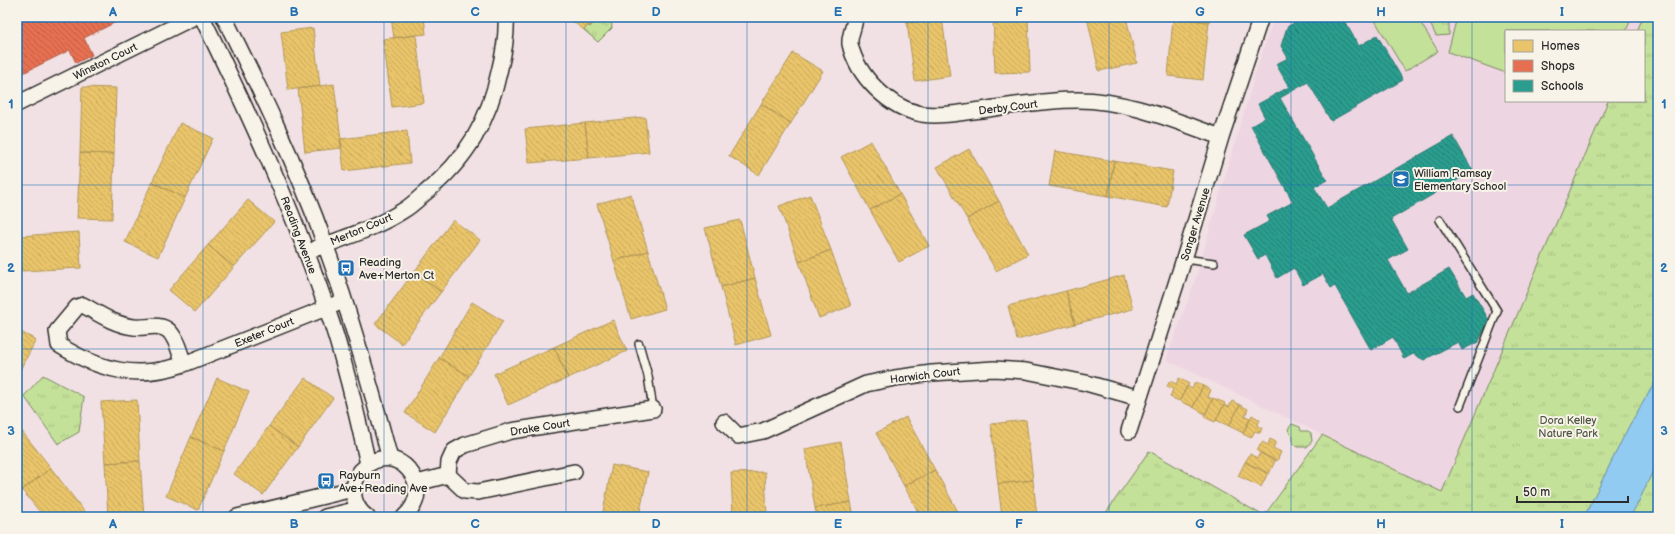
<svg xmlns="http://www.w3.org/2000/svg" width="1675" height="534" font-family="'Balsamiq Sans',sans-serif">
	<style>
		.built { fill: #eed5e2 }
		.grass { fill: #c4e199; stroke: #788662 }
		.park { fill: url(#park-tufts); stroke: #788662 }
		.water { fill: #92cbf1; stroke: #698ba2 }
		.homes { fill: url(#homes-back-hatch); stroke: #b09657 }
		.shops { fill: url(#shops-back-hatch); stroke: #af5b46 }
		.schools { fill: url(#schools-back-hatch); stroke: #2a7b71 }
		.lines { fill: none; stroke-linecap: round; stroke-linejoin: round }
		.lane-casing { stroke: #2b2b2b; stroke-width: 10 }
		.street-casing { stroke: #2b2b2b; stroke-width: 18 }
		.lane { stroke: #f7f3e8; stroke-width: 7 }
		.street { stroke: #f7f3e8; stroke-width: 15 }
		.grid { fill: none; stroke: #1f6fb2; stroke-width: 1; stroke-opacity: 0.55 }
		.labels { text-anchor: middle; stroke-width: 4; stroke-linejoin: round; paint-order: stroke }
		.street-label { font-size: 11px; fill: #2b2b2b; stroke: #f7f3e8 }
		.poi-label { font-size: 11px; fill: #2b2b2b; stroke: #f7f3e8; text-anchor: start }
		.park-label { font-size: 11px; fill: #515846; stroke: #f7f3e8 }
		.neatline { fill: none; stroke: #1f6fb2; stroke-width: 1.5 }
		.grid-label { font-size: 13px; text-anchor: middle; font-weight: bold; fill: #1f6fb2 }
	</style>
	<defs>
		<pattern id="park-tufts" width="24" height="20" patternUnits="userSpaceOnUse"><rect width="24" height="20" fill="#c4e199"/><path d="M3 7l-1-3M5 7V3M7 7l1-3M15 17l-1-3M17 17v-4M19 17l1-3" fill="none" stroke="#a9c184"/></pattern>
		<pattern id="homes-back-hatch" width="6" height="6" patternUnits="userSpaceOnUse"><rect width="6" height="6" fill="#e9c46a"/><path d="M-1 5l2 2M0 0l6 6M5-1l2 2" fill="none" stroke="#c8a95c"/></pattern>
		<pattern id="shops-back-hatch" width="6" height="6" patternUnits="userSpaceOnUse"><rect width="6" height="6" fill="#e76f51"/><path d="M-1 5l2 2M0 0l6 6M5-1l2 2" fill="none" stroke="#bb5b43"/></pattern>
		<pattern id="schools-back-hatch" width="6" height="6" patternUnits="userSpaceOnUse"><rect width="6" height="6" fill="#2a9d8f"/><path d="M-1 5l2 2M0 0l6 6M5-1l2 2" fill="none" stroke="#248075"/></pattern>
	</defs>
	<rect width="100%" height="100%" fill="#f2e1e4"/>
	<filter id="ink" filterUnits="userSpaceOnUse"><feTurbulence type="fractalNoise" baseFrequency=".025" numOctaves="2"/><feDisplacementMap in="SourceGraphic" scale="8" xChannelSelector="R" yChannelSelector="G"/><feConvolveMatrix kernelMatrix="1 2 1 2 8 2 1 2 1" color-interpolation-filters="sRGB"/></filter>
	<g filter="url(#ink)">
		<path class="built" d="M1274 17H1643L1638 31H1506V101H1609L1545 257 1485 390 1442 492 1166 360 1195 280 1256 71Z"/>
		<path class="grass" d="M1378 17H1417L1438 51 1405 71 1374 19Z
			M1457 17H1632L1626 31H1506V73L1448 52Z"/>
		<path class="park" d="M598 17H611L612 28 598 42 584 30 588 25 590 27Z
			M1427 17H1449V35L1436 36Z
			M1643 17H1658V517H1103L1149 451 1264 516 1322 435 1442 492 1608 101H1644V31H1637Z
			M43 375 84 397 79 432 58 444 24 396Z
			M1292 424 1300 427 1301 431H1308L1311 433 1312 441 1307 447H1298L1293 443V436L1289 432 1288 429Z"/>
		<path class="water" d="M1658 377V460L1639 501 1630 517H1584L1629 426Z"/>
		<path class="homes" d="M391 17H424L426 34 394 38Z
			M567 17H598L589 27 588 25 584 30Z
			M906 17H942V18L907 23Z
			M993 17H1028L1030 72 995 73Z
			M1087 17H1126L1137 63 1099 71Z
			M1173 17H1209V22Z
			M942 18 950 76 915 81 907 23Z
			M1173 18 1209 22 1203 80 1168 76Z
			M313 28 320 86 288 90 281 32Z
			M416 35 424 103 392 107 383 39Z
			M793 53 823 71 791 123 761 104Z
			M334 84 342 148 305 152 298 89Z
			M82 87 116 88 114 154 80 153Z
			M761 104 791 123 759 175 729 156Z
			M645 117 649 152 589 158 585 123Z
			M180 123 213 138 185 198 152 182Z
			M585 123 589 158 529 163 525 129Z
			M407 131 410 163 344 171 340 139Z
			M871 141 900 194 870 210 841 157Z
			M969 149 999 201 967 219 937 167Z
			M1055 151 1114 161 1108 196 1049 186Z
			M80 153 114 154 112 219 77 218Z
			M1114 161 1173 171 1167 207 1108 196Z
			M152 182 185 198 158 257 125 242Z
			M631 194 648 251 614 261 597 204Z
			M900 194 929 246 899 262 870 210Z
			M810 195 831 250 799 262 779 206Z
			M248 200 274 222 234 267 208 245Z
			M999 201 1028 254 996 271 967 219Z
			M453 220 480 240 441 292 414 272Z
			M740 220 755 278 721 287 705 228Z
			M79 232 81 268 21 271 19 236Z
			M17 236H19L21 271 17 272Z
			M208 245 234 267 195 312 169 290Z
			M831 250 851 306 819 318 799 262Z
			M648 251 665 309 631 319 614 261Z
			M414 272 441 292 402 344 375 324Z
			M1124 275 1133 309 1075 324 1066 291Z
			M755 278 771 335 736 345 721 287Z
			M1066 291 1075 324 1017 340 1008 306Z
			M472 302 503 321 469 376 439 358Z
			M613 320 627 351 568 378 554 347Z
			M17 330 36 340 19 372 17 371Z
			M554 347 568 378 508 405 494 374Z
			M439 358 469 376 435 432 405 413Z
			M217 378 249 392 224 451 191 437Z
			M305 378 333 398 298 447 269 426Z
			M1179 378 1189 384 1179 401 1170 397 1173 389 1167 386 1170 381 1176 384Z
			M1195 382 1203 386 1193 407 1180 401 1187 386 1192 389Z
			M1203 386 1211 390 1208 397 1213 399 1205 414 1193 407Z
			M1213 398 1225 403 1215 422 1204 417Z
			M137 400 140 461 105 463 101 402Z
			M1232 401 1240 405 1229 426 1216 420 1224 405 1229 407Z
			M1240 405 1248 409 1245 416 1250 418 1243 433 1229 426Z
			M1252 415 1260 420 1257 426 1262 428 1260 433 1255 431 1251 438 1243 434Z
			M906 417 935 470 904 486 876 433Z
			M1026 420 1033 480 998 484 991 424Z
			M17 425 51 468 22 490 17 483Z
			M269 426 298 447 263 495 234 474Z
			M191 437 224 451 198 510 166 496Z
			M1270 439 1276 442 1273 448 1281 452 1277 461 1257 451 1262 442 1268 445Z
			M841 442 851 502 815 508 805 449Z
			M1260 453 1275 461 1269 474 1245 462 1250 454 1257 458Z
			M140 461 144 517H108L105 463Z
			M1245 462 1268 473 1261 487 1238 476Z
			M612 465 648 472 639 517H602Z
			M51 468 87 515 84 517H44L22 490Z
			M935 470 961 517H921L904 486Z
			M765 472 767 517H733L731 473Z
			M1033 480 1037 517H1002L998 484Z
			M851 502 854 517H817L815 508Z"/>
		<path class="shops" d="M17 17H121L122 19 84 38 92 55 76 63 70 50 17 76Z"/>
		<path class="schools" d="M1295 17H1342L1359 46 1377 35 1403 80 1331 121 1308 82 1280 98 1327 180 1314 187 1327 208 1453 136 1473 171 1391 219 1408 249 1388 260 1407 293 1449 269 1466 297 1473 293 1489 320 1478 342 1462 350 1458 342 1424 360 1413 354 1404 359 1393 337 1371 350 1335 286 1331 288 1323 274 1303 285 1294 268 1277 278 1265 255 1258 259 1244 235 1270 221 1267 216 1293 202 1251 126 1265 118 1258 104 1289 87 1276 64 1288 58 1281 46 1287 27 1297 21Z"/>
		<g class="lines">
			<g class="lane-casing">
				<path id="lane" d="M1440 220 1497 311 1460 406
					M1184 259 1214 263
					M639 344 648 376 653 409"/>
			</g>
			<g class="street-casing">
				<path id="street" d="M202 17C248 112 292 207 326 306 344 357 356 411 368 464
					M224 17C261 91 297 166 325 244 351 315 371 387 390 459
					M855 17C855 26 849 35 850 44 857 76 889 108 922 114 941 117 962 112 982 110 1013 105 1047 100 1078 100 1127 100 1175 121 1221 137
					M17 104 194 17
					M317 248C347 237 378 227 404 210 411 206 418 199 425 193 467 159 489 121 500 68 504 52 507 34 506 17
					M83 305C99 314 115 325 134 327 145 329 159 322 169 331 177 339 180 354 184 364 138 380 100 371 59 345L57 331 77 307Z
					M184 364 336 304
					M724 422 738 436 763 431 866 384 895 378 932 373 994 369 1026 371 1086 383 1139 398
					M1129 431 1184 259 1221 137 1261 17
					M448 475 449 462 454 451 465 445 511 431 653 409
					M417 483 448 475 465 491 478 492 574 472
					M237 517 353 489
					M325 517 359 509
					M367 517C358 511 352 499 354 488 355 480 358 472 365 467 395 439 439 486 404 517"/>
			</g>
			<use href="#lane" class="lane"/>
			<use href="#street" class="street"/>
		</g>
	</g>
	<path class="grid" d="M203 17V517M384 17V517M566 17V517M747 17V517M928 17V517M1109 17V517M1291 17V517M1472 17V517M17 185H1658M17 349H1658"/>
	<defs>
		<g id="school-square" transform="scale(0.9)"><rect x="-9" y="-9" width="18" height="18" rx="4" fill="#1f6fb2" stroke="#f7f3e8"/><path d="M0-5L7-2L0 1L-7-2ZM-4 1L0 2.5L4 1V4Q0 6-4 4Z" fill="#fff"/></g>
		<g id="bus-square" transform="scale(0.9)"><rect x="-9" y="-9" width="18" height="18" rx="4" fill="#1f6fb2" stroke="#f7f3e8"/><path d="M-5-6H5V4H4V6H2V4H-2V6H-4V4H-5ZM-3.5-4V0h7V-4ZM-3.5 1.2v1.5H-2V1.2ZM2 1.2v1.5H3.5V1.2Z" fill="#fff"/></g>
	</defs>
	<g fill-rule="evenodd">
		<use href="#school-square" x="1401" y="179"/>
		<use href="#bus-square" x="346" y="268"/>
		<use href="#bus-square" x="326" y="481"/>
	</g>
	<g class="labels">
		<g class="street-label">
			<text transform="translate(105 61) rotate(-26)" y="4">Winston Court</text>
			<text transform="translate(1008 107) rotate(-7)" y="4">Derby Court</text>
			<text transform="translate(1195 224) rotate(-73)" y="4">Sanger Avenue</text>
			<text transform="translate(361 229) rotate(-23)" y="4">Merton Court</text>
			<text transform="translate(299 235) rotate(69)" y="4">Reading Avenue</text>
			<text transform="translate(264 332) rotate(-22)" y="4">Exeter Court</text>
			<text transform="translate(925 375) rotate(-7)" y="4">Harwich Court</text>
			<text transform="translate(540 427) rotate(-9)" y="4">Drake Court</text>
		</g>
		<g class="poi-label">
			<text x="1414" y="177">William Ramsay<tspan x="1414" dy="13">Elementary School</tspan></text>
			<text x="359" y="266">Reading<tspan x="359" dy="13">Ave+Merton Ct</tspan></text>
			<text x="339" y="479">Rayburn<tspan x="339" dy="13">Ave+Reading Ave</tspan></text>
		</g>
		<g class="park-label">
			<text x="1568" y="424">Dora Kelley<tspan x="1568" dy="13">Nature Park</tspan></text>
		</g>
	</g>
	<rect width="1675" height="534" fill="none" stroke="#f7f3e8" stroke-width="44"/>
	<rect x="1505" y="30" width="140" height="72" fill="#f7f3e8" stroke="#a5a39c"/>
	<rect x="1513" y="40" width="20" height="12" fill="#e9c46a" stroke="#a5a39c"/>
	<text x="1541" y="50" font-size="12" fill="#2b2b2b">Homes</text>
	<rect x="1513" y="60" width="20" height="12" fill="#e76f51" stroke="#a5a39c"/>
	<text x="1541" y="70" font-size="12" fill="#2b2b2b">Shops</text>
	<rect x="1513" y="80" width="20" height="12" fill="#2a9d8f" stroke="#a5a39c"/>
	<text x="1541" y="90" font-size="12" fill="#2b2b2b">Schools</text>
	<path d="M1517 496v6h111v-6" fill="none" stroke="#2b2b2b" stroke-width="2"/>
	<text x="1523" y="496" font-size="12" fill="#2b2b2b" stroke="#f7f3e8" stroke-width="3" paint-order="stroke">50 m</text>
	<rect x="22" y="22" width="1631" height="490" class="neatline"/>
	<g class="grid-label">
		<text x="113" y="16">A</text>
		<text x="294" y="16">B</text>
		<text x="475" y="16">C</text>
		<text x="656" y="16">D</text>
		<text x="838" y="16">E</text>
		<text x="1019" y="16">F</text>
		<text x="1200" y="16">G</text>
		<text x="1381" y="16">H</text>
		<text x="1562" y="16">I</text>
		<text x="11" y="108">1</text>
		<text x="1664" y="108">1</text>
		<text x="11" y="272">2</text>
		<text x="1664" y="272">2</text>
		<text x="11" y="435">3</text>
		<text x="1664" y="435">3</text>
		<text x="113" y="528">A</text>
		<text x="294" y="528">B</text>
		<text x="475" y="528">C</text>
		<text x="656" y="528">D</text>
		<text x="838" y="528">E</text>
		<text x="1019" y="528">F</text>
		<text x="1200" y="528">G</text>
		<text x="1381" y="528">H</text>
		<text x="1562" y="528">I</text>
	</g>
</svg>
